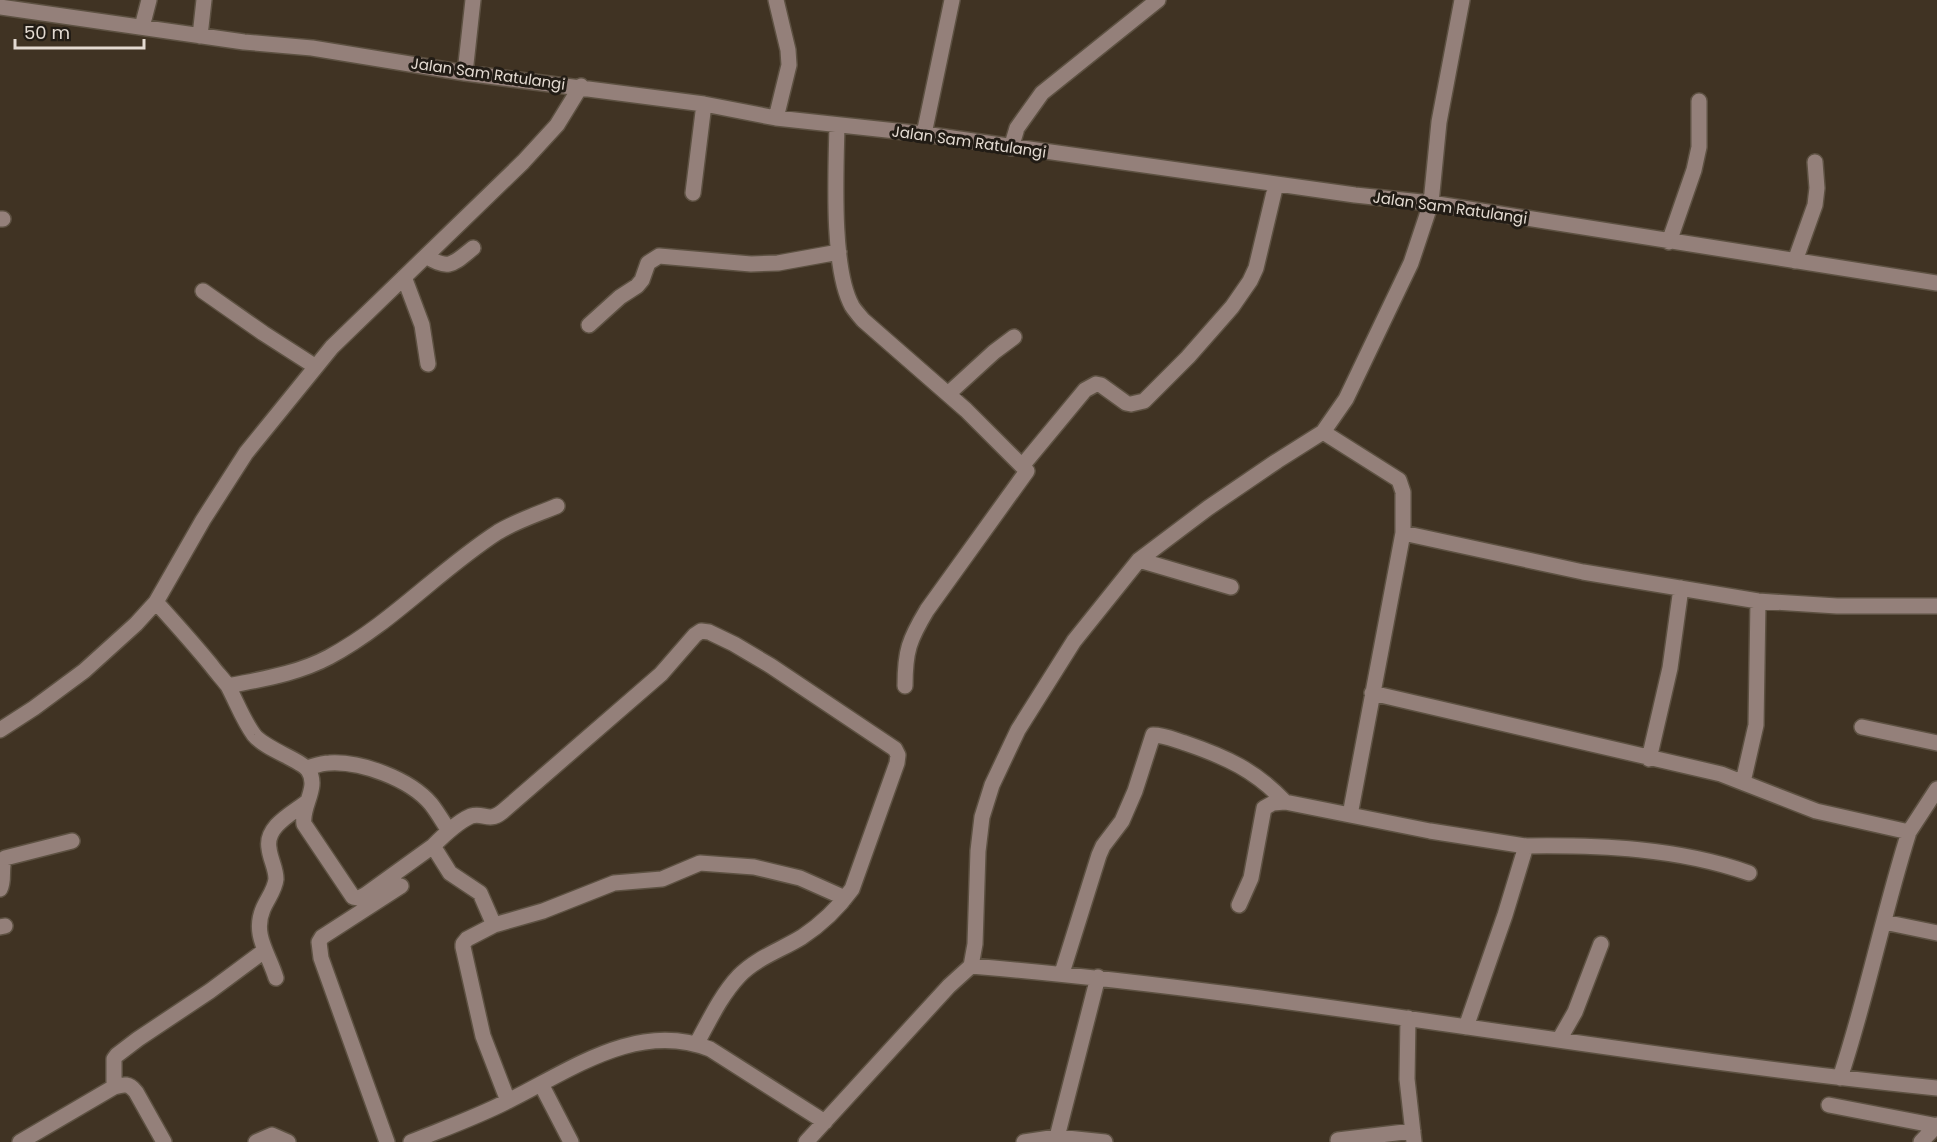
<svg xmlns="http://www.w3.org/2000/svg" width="1937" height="1142" font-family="Poppins,sans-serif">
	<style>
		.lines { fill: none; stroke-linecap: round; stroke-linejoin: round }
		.minor-casing { stroke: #5d5142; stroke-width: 18 }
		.minor { stroke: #94807a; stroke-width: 15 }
		.labels { text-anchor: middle; stroke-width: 6; stroke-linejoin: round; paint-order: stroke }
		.street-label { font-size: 15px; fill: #e3dad1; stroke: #221c15 }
	</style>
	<rect width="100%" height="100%" fill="#403323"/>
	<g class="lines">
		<g class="minor-casing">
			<path id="minor" d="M0 7 244 42 312 48 465 73 704 104 776 118 924 134 1355 195 1431 203 1937 283
				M142 27 149 0
				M200 36 204 0
				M465 73 473 0
				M776 118 789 65 788 50 776 0
				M837 125C836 170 831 268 852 306 855 311 860 316 863 320L966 410 1027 471 927 610C909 640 905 651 905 686
				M924 134 952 0
				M1011 148 1017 128 1042 93 1158 0
				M693 193 704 104
				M0 219H3
				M1669 242 1694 170 1699 147V101
				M426 256C449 271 453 264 473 248
				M1795 261 1815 205 1817 188 1815 162
				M404 277 422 325 428 364
				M203 291 263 333 316 367
				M589 325 620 297 637 286 642 280 648 263 659 256 751 264 778 263 839 252
				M948 394 994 352 1014 337
				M1323 432 1399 480 1403 492V533L1350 815
				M1022 466 1085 390 1096 384 1101 385 1126 403 1131 404 1144 401 1188 357 1232 307 1250 281 1256 268 1276 184
				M1403 533 1583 572 1758 601 1837 606H1937
				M1139 560 1231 587
				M156 602C175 623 193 643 211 665 216 672 223 679 228 686 237 703 243 720 254 735 265 749 301 760 308 770 320 787 301 806 304 824L353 897 359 898 365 895 433 846 450 873 480 893 494 925 467 939 463 944V947L483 1036 508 1101
				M228 686C262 679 297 674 329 657 391 624 439 570 498 532 516 521 538 514 557 506
				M1372 693 1721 774 1816 811 1909 832C1883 914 1867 997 1840 1078
				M1862 727 1937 743
				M0 730 34 708 84 671 136 624 156 602 203 520 246 453 332 347 523 162 557 125 581 86
				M1649 759 1670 668 1681 588
				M307 768C314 766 322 763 329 763 361 761 410 779 431 804 438 813 443 822 449 831
				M1743 782 1756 725 1758 601
				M1909 832 1937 789
				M433 846C443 836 457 822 471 816 484 812 488 823 502 812L661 674 695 635 701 631 709 632 734 644 771 666 895 749 898 755 897 763 852 889C839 907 820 925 802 937 781 950 756 958 739 976 721 995 709 1021 697 1043
				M1526 846C1601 845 1678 848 1749 873
				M0 889C5 880 0 867 5 858L72 841
				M1239 905 1251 878 1264 808 1273 803 1285 802 1430 831 1526 846 1505 915 1466 1027
				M1884 922 1937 933
				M494 925 543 911 614 883 662 879 700 863 754 867 800 878 845 898
				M0 927 5 926
				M971 966 975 944 978 851 982 817 992 785 1018 730 1074 641 1139 560 1208 508 1277 461 1323 432 1346 399 1411 263 1431 203 1439 122 1462 0
				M1062 973 1099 855 1103 846 1122 821 1135 791 1153 735C1164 735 1175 740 1185 743 1226 757 1255 770 1285 802
				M276 978C269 954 252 935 263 909 267 899 275 890 276 879 276 868 270 859 269 848 265 826 293 813 308 801
				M1408 1018 1407 1079 1414 1142
				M1559 1040 1575 1012 1601 944
				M541 1084 571 1142
				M114 1087V1059L117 1055 138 1039 210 991 264 951
				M1829 1105 1937 1126
				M1057 1137 1098 977
				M1338 1140 1413 1131
				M20 1142 114 1087C124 1084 129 1083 136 1092L164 1142
				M256 1142 272 1135 288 1142
				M387 1142 321 958 319 942 322 937 401 886
				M411 1142C443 1129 477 1117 508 1101 571 1070 638 1020 710 1049L825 1122
				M806 1142 949 986 971 966C1295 993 1614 1056 1937 1088
				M1024 1142 1057 1137 1105 1142
				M1921 1142 1937 1125"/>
		</g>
		<use href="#minor" class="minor"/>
	</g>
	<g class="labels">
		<g class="street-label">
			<text transform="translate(488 74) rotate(8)" y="5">Jalan Sam Ratulangi</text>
			<text transform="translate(969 142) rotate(8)" y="5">Jalan Sam Ratulangi</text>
			<text transform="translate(1450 208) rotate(8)" y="5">Jalan Sam Ratulangi</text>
		</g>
	</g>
	<path d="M15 39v9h129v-9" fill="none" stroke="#e3dad1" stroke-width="3"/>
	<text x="24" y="39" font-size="18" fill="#e3dad1" stroke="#221c15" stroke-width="4.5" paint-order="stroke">50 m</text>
</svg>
